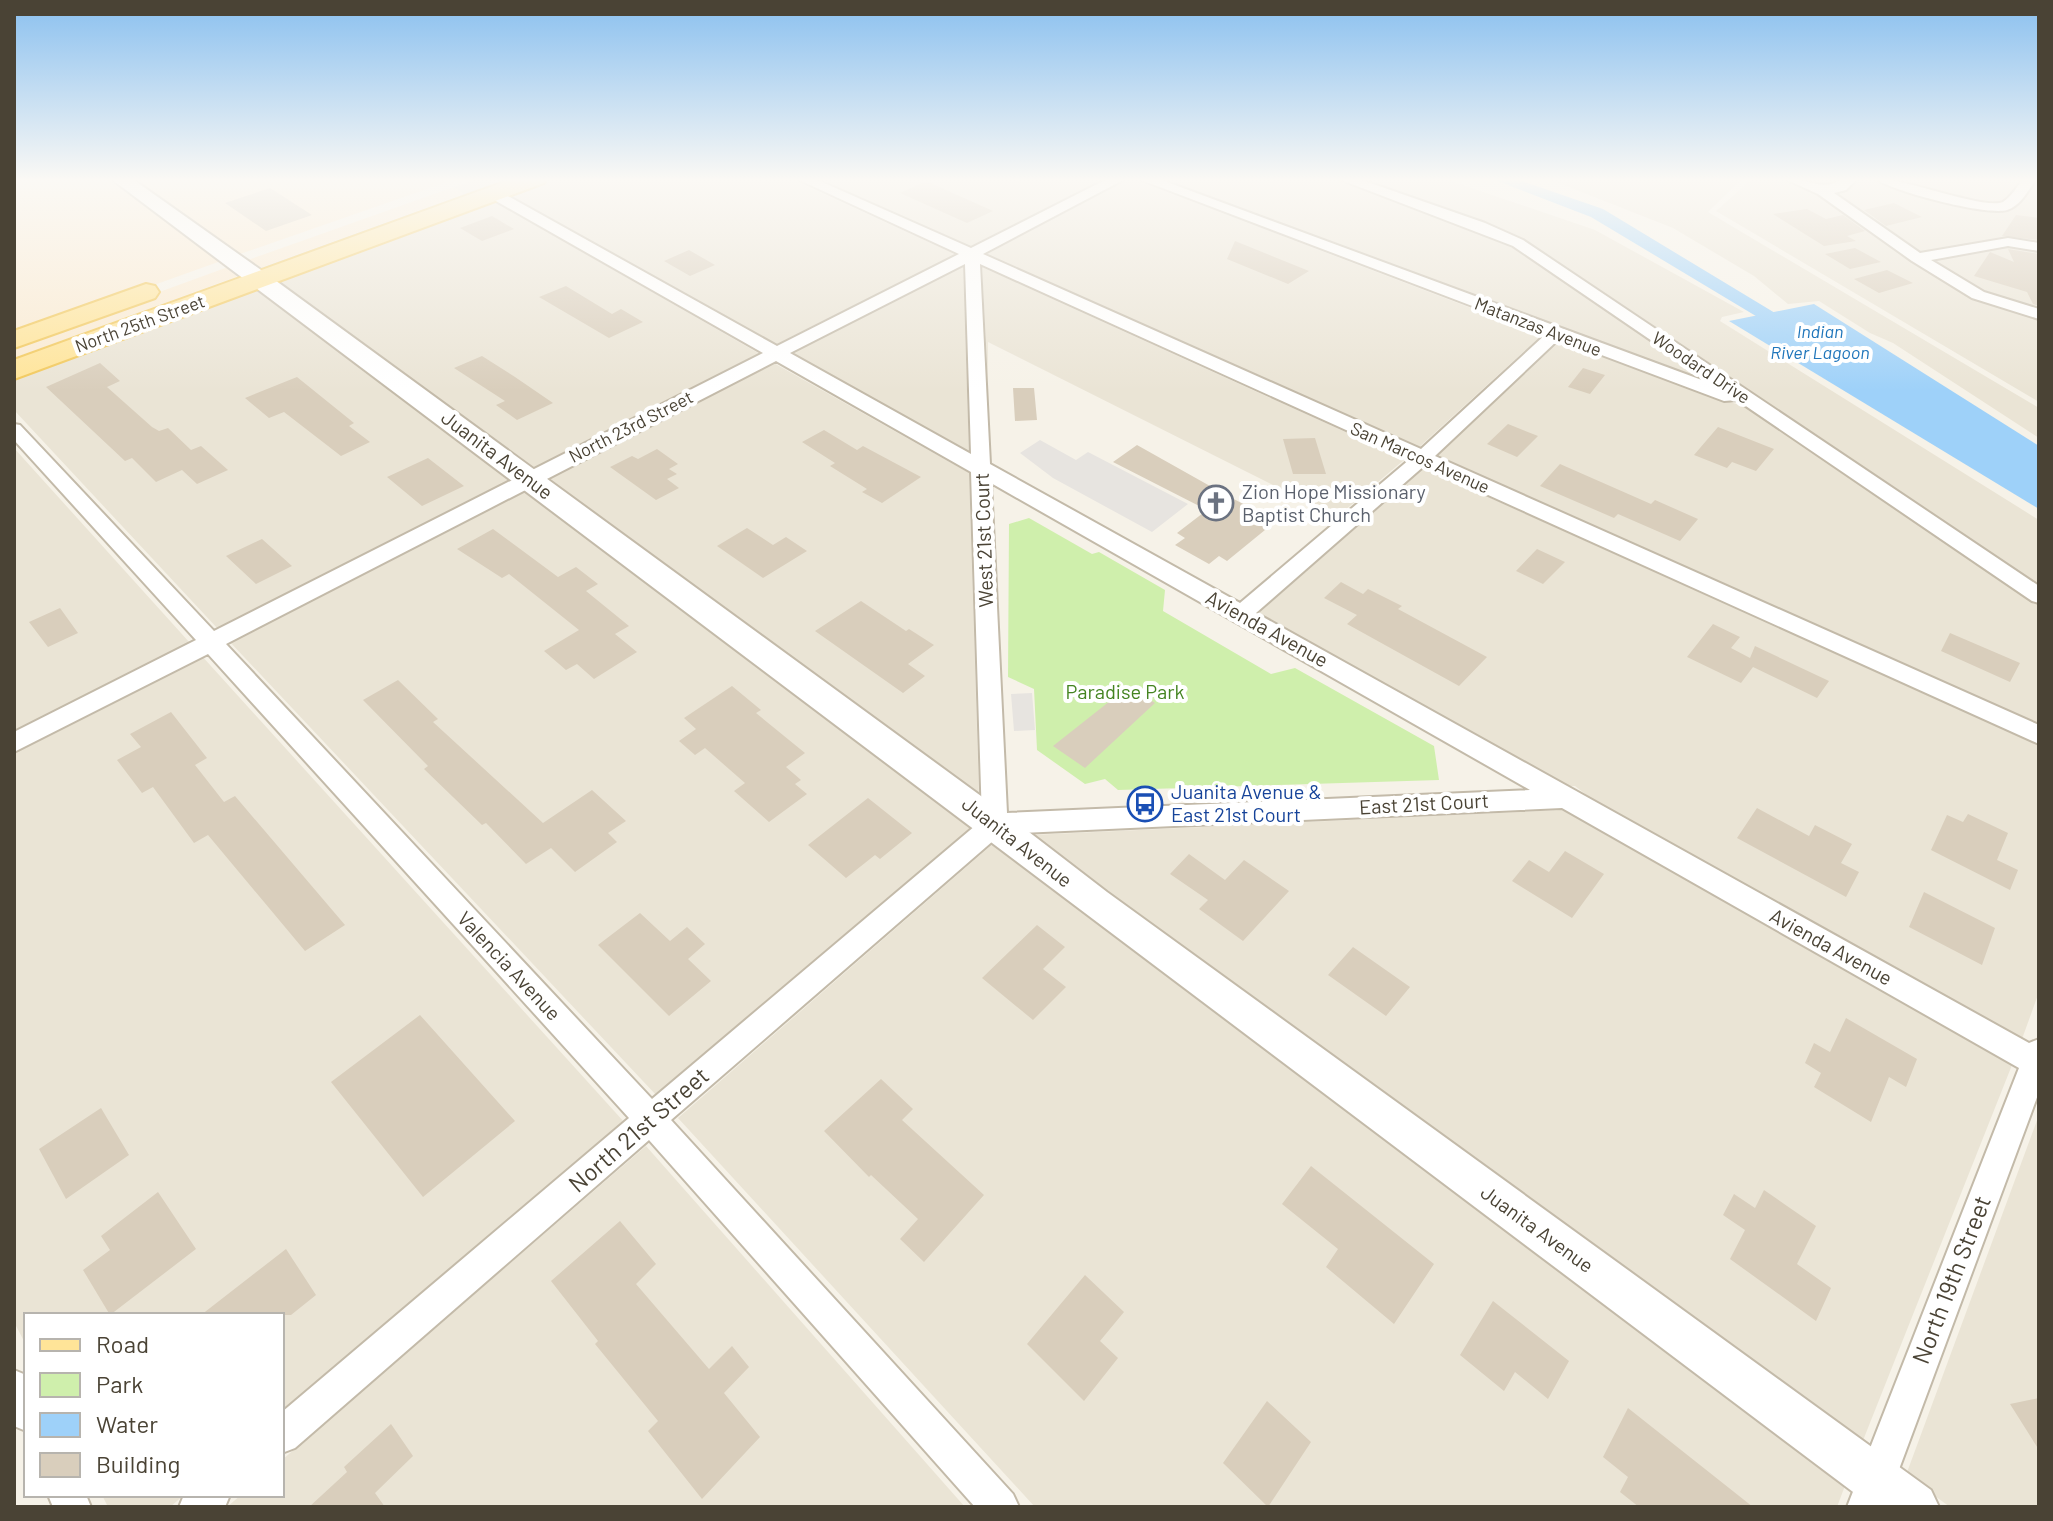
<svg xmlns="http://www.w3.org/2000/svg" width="2053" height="1521" font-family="Barlow,sans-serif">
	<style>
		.residential { fill: #eae4d5 }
		.commercial { fill: #faead1 }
		.green { fill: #cfefac }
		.parking { fill: #e7e4e0 }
		.water { fill: #9ed1f9 }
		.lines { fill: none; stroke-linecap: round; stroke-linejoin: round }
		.canal { fill: #9ed1f9; fill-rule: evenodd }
		.building { fill: #d9cebc }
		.minor-casing { stroke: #c3baa9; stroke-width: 4 }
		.tertiary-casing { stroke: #c3baa9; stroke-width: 4 }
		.primary-casing { stroke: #f2c85a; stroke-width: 4 }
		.minor { fill: #fff; fill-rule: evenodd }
		.tertiary { fill: #fff; fill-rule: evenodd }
		.primary { fill: #ffe498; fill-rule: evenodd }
		.labels { text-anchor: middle; stroke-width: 8; stroke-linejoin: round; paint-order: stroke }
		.far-street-label { font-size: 18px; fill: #4a4335; stroke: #fff }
		.far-water-label { font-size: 18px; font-style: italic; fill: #2076bb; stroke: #fff }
		.street-label { font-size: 20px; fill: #4a4335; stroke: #fff }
		.worship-label { font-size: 20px; fill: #5b616d; stroke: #fff; text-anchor: start }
		.park-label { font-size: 20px; fill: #448421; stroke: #fff }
		.transit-label { font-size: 20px; fill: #164399; stroke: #fff; text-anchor: start }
		.near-street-label { font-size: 24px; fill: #4a4335; stroke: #fff }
	</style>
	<rect width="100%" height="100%" fill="#f6f2e8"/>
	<path class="residential" d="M480 178H526L267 273 260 268 462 195 454 187Z
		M547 178H789L959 256 777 346 506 193Z
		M815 178H1109L973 250Z
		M1130 178 1542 335 1417 449 985 255Z
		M1156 178H1330L1475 229 1511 245 1719 388Z
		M1357 178H1442L1595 230 1744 312 1722 317 1720 321 2039 520V586L1524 240 1485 222Z
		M1546 178H1743L1708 212 2039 408V438L1893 343 1870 333 1819 301 1788 304 1754 276 1673 228Z
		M1753 178H2039V402L1716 211Z
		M490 199 760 354 534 469 275 279Z
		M963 266 969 453 789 353Z
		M982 267 1405 459 1337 517 988 342V381Z
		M255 286 513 480 218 629 14 410V375Z
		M1560 341 1750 409 2039 605V725L1436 457Z
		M772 362 969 473 979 795 546 478Z
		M14 448 190 643 14 734Z
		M1424 468 2039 745V992L2022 1039 1593 800 1575 786H1570L1501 749 1259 613Z
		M524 489 974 826 657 1096 229 641Z
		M201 655 625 1123 282 1412V1315H26V1345L14 1322V753Z
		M1563 810 2012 1065 1862 1443 1106 892 1032 835Z
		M995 842 1084 913 1846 1483 1837 1507H1035L678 1118Z
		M2039 1115V1507H1950L1906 1475Z
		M646 1146 965 1507H227L241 1495H282V1460Z
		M102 1495H184L170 1507H108Z"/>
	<path class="commercial" d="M14 178H106L221 261 14 335Z
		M133 178H442L447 182 240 254Z
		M454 187 464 194 260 268 248 260Z
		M228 267 241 275 14 358V345Z"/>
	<path class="green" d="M1029 518 1092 554 1099 552 1165 590 1163 611 1271 674 1295 668 1434 746 1439 780 1118 790 1105 779 1085 784 1037 750 1034 689 1008 677 1009 524Z"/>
	<path class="parking" d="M1040 440 1076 460 1088 452 1188 504 1152 532 1053 478 1020 453Z
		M1032 693 1035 730 1014 731 1011 694Z"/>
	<path class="water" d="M1814 304 2039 446V509L1729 321Z"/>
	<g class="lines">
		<path class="canal" d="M1490 178H1513L1603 209 1808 333 1798 339 1791 337 1591 217Z"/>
	</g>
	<path class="building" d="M926 181 993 211 967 223 900 193Z
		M270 188 312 215 266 231 225 203Z
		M1894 203 1922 217 1886 226 1864 210Z
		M1807 209 1826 219 1843 215 1865 231 1847 236 1856 241 1824 246 1773 214Z
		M2016 215 2039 218V240L2002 236Z
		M492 216 514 229 482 241 460 228Z
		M1235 241 1309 271 1288 284 1227 259Z
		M1855 248 1881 262 1850 269 1825 254Z
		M2008 249 2039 254V306L2033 304 2027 292 1974 276 1990 252 2014 262Z
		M689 250 715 265 690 276 664 261Z
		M1887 270 1913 283 1879 293 1854 279Z
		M566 286 612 314 621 309 643 322 609 338 539 297Z
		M482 356 515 377 553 403 517 420 496 405 505 401 454 368Z
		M100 363 120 381 107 387 152 427 159 431 168 428 191 450 201 446 228 470 197 484 182 470 156 482 132 458 125 461 46 387Z
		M1583 368 1605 375 1590 394 1568 387Z
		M297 377 354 423 349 426 370 442 341 456 284 412 269 418 245 398Z
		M1013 388H1034L1037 420 1015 421Z
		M1508 424 1538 436 1517 457 1487 444Z
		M1718 427 1774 449 1756 471 1732 462 1727 468 1694 455Z
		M824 430 857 450 863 446 921 477 882 503 862 492 867 489 830 466 835 463 802 442Z
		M1315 438 1326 474H1293L1283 439Z
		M1137 445 1226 495 1276 521 1227 561 1219 556 1209 564 1175 545 1185 538 1177 533 1207 510 1113 462Z
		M657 449 678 464 669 469 677 474 667 479 679 488 656 500 610 467 632 456 638 459Z
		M428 458 464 486 422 506 387 477Z
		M1560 464 1651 504 1655 500 1698 519 1680 541 1618 514 1614 518 1540 486Z
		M747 528 773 545 786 537 807 551 763 578 717 546Z
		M493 529 558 577 576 567 598 584 586 591 629 626 615 634 637 652 594 679 577 664 566 670 544 651 579 630 509 574 502 578 457 549Z
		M262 539 292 566 256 584 226 556Z
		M1537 549 1565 562 1543 584 1516 571Z
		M1341 582 1363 594 1368 589 1402 606 1398 609 1487 657 1459 686 1347 624 1357 615 1324 598Z
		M861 601 906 631 909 629 934 645 908 664 925 676 903 693 815 631Z
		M60 608 78 633 48 647 29 622Z
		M1713 624 1740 637 1731 648 1750 658 1755 646 1829 681 1817 698 1753 667 1741 683 1687 657Z
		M1950 633 2020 663 2010 682 1941 651Z
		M398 680 438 719 433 722 543 823 592 790 626 821 608 833 617 842 575 872 551 848 526 864 486 823 482 825 424 769 428 766 363 700Z
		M732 686 761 710 756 713 805 753 786 767 801 780 795 784 807 794 769 822 734 791 745 783 705 748 695 755 679 741 696 729 684 718Z
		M1129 686 1155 703 1085 768 1053 746Z
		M171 712 207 758 195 765 224 802 235 796 345 925 305 951 208 835 194 843 153 787 142 793 117 760 141 747 130 734Z
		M868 798 912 833 880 859 875 855 846 878 808 845Z
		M1757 808 1809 836 1815 825 1852 844 1841 863 1859 872 1846 897 1737 838Z
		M1968 814 2008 833 1997 860 2018 870 2010 890 1931 850 1947 815 1963 822Z
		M1565 851 1604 874 1572 918 1512 881 1529 860 1549 872Z
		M1189 854 1225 880 1244 860 1289 891 1243 941 1199 909 1208 900 1170 874Z
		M1924 892 1995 928 1982 965 1909 927Z
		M640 913 670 941 687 927 705 944 688 959 711 981 669 1016 598 945Z
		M1037 925 1065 947 1043 969 1066 987 1033 1020 982 978Z
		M1353 947 1410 987 1386 1016 1328 975Z
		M420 1015 515 1121 423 1197 331 1082Z
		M1846 1018 1917 1059 1906 1087 1889 1077 1871 1122 1814 1087 1821 1073 1805 1063 1814 1043 1830 1052Z
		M881 1079 913 1109 902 1120 984 1195 924 1262 900 1239 918 1219 871 1175 869 1177 824 1131Z
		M101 1108 129 1155 66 1199 39 1149Z
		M1311 1166 1434 1264 1394 1324 1326 1267 1338 1249 1282 1204Z
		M1764 1190 1816 1226 1797 1264 1831 1288 1816 1321 1730 1259 1745 1230 1723 1215 1734 1194 1755 1208Z
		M158 1192 196 1249 110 1315 83 1270 110 1250 101 1236Z
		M620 1221 656 1264 636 1284 709 1369 732 1346 749 1367 724 1393 760 1437 702 1499 648 1431 658 1421 595 1344 598 1341 551 1281Z
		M286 1249 316 1295 291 1315H201Z
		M1085 1275 1124 1312 1100 1341 1118 1358 1084 1401 1027 1344Z
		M1493 1301 1569 1361 1548 1399 1515 1372 1504 1391 1460 1355Z
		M2039 1398V1450L2010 1404Z
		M1267 1401 1311 1442 1268 1507 1223 1463Z
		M1628 1408 1753 1507H1639L1620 1492 1628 1477 1603 1457Z
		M391 1424 413 1456 375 1493 385 1507H309L347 1472 344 1467Z"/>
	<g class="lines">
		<g class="minor-casing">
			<path id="minor" d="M795 178H813L971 248 1109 178H1127L983 254 1421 449 1546 334 1136 178H1156L1718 386 1513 246 1336 178H1356L1485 223 1523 240 2039 586V603L2032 601 1737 400 1724 401 1559 339 1435 456 2039 725V744L1424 466 1256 613 2029 1043 2039 1039V1092L1885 1507H1847L2019 1068 1562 808 1001 834 671 1120 1013 1494 1019 1507H975L649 1140 295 1448 282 1453V1412L629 1118 208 654 14 752V732L196 640 14 440V424L20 425 214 631 763 353 489 197V191H499L777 346 959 254ZM965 264 971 454 790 353ZM980 264 1410 459 1240 603 990 464ZM776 361 971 472 982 820 652 1099 226 644ZM991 483 1530 790 1007 813Z
				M1783 178C1807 178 1825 193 1843 178H1858L1846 190 1834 193 1920 253 2008 238 2039 243V251L2008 246 1931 260 1984 292 2039 309V319L1972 298 1912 261 1818 194Z
				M1874 178C1904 178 1984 210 2003 202 2011 197 2018 186 2023 178H2037C2029 189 2021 206 2007 210 1986 216 1891 191 1874 178Z
				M14 1370 26 1375V1431L14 1426Z
				M48 1495H86L91 1507H53Z
				M184 1495H230L225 1507H179Z"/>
		</g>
		<g class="tertiary-casing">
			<path id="tertiary" d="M110 178H131L268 275 1007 815 1107 892 1931 1490 1939 1507H1873Z"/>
		</g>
		<g class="primary-casing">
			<path id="primary" d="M515 178H547L544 183 14 379V360Z
				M146 284 155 286 159 292 155 298 14 348V331Z"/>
		</g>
		<use href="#minor" class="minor"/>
		<use href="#tertiary" class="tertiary"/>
		<use href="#primary" class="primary"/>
	</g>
	<linearGradient id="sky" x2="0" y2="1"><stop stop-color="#8ac0ef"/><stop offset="0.46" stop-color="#fbf9f5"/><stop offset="1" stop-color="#fbf9f5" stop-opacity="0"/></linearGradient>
	<rect width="2053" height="391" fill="url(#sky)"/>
	<defs>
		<g id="church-ring" transform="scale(1.8)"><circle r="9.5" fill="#fff" stroke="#6b7280" stroke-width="1.5"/><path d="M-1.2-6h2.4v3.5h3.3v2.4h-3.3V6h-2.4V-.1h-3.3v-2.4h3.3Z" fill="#6b7280"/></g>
		<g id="bus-ring" transform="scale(1.8)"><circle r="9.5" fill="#fff" stroke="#1a4fb4" stroke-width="1.5"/><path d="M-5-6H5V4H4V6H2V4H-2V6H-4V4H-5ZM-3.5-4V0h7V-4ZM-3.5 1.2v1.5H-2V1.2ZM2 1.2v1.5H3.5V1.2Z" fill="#1a4fb4"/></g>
	</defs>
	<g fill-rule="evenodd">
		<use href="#church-ring" x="1216" y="503"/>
		<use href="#bus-ring" x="1145" y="804"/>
	</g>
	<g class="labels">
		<g class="far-street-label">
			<text transform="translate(140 324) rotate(-20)" y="6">North 25th Street</text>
			<text transform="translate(1538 327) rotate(21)" y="6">Matanzas Avenue</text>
			<text transform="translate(1701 368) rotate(34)" y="6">Woodard Drive</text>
			<text transform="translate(631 427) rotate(-27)" y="6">North 23rd Street</text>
			<text transform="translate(1420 458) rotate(24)" y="6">San Marcos Avenue</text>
		</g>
		<g class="far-water-label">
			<text x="1820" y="338">Indian<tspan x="1820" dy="21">River Lagoon</tspan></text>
		</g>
		<g class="street-label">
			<text transform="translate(497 455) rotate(37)" y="7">Juanita Avenue</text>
			<text transform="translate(984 540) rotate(-92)" y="7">West 21st Court</text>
			<text transform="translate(1267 629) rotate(29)" y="7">Avienda Avenue</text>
			<text transform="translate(1424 804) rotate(-3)" y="7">East 21st Court</text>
			<text transform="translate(1017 842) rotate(38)" y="7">Juanita Avenue</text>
			<text transform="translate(1831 947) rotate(29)" y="7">Avienda Avenue</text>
			<text transform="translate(509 966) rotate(47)" y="7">Valencia Avenue</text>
			<text transform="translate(1537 1229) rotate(36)" y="7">Juanita Avenue</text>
		</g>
		<g class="worship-label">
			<text x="1242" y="499">Zion Hope Missionary<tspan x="1242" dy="23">Baptist Church</tspan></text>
		</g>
		<g class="park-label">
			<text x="1125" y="699">Paradise Park</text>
		</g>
		<g class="transit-label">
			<text x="1171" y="799">Juanita Avenue &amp;<tspan x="1171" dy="23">East 21st Court</tspan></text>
		</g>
		<g class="near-street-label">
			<text transform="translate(639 1130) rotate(-41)" y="8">North 21st Street</text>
			<text transform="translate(1952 1280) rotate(-69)" y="8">North 19th Street</text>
		</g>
	</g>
	<rect width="2053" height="1521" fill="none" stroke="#4a4335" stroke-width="32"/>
	<rect x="24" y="1313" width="260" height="184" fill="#ffffff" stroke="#b7b4ae" stroke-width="2"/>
	<rect x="40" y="1339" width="40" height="12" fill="#ffe498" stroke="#b7b4ae" stroke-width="2"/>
	<text x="96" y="1353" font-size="24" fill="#4a4335">Road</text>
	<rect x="40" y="1373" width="40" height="24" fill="#cfefac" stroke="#b7b4ae" stroke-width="2"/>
	<text x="96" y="1393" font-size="24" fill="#4a4335">Park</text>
	<rect x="40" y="1413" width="40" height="24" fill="#9ed1f9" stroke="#b7b4ae" stroke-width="2"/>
	<text x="96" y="1433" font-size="24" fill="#4a4335">Water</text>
	<rect x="40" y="1453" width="40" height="24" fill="#d9cebc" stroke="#b7b4ae" stroke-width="2"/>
	<text x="96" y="1473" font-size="24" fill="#4a4335">Building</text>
</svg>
